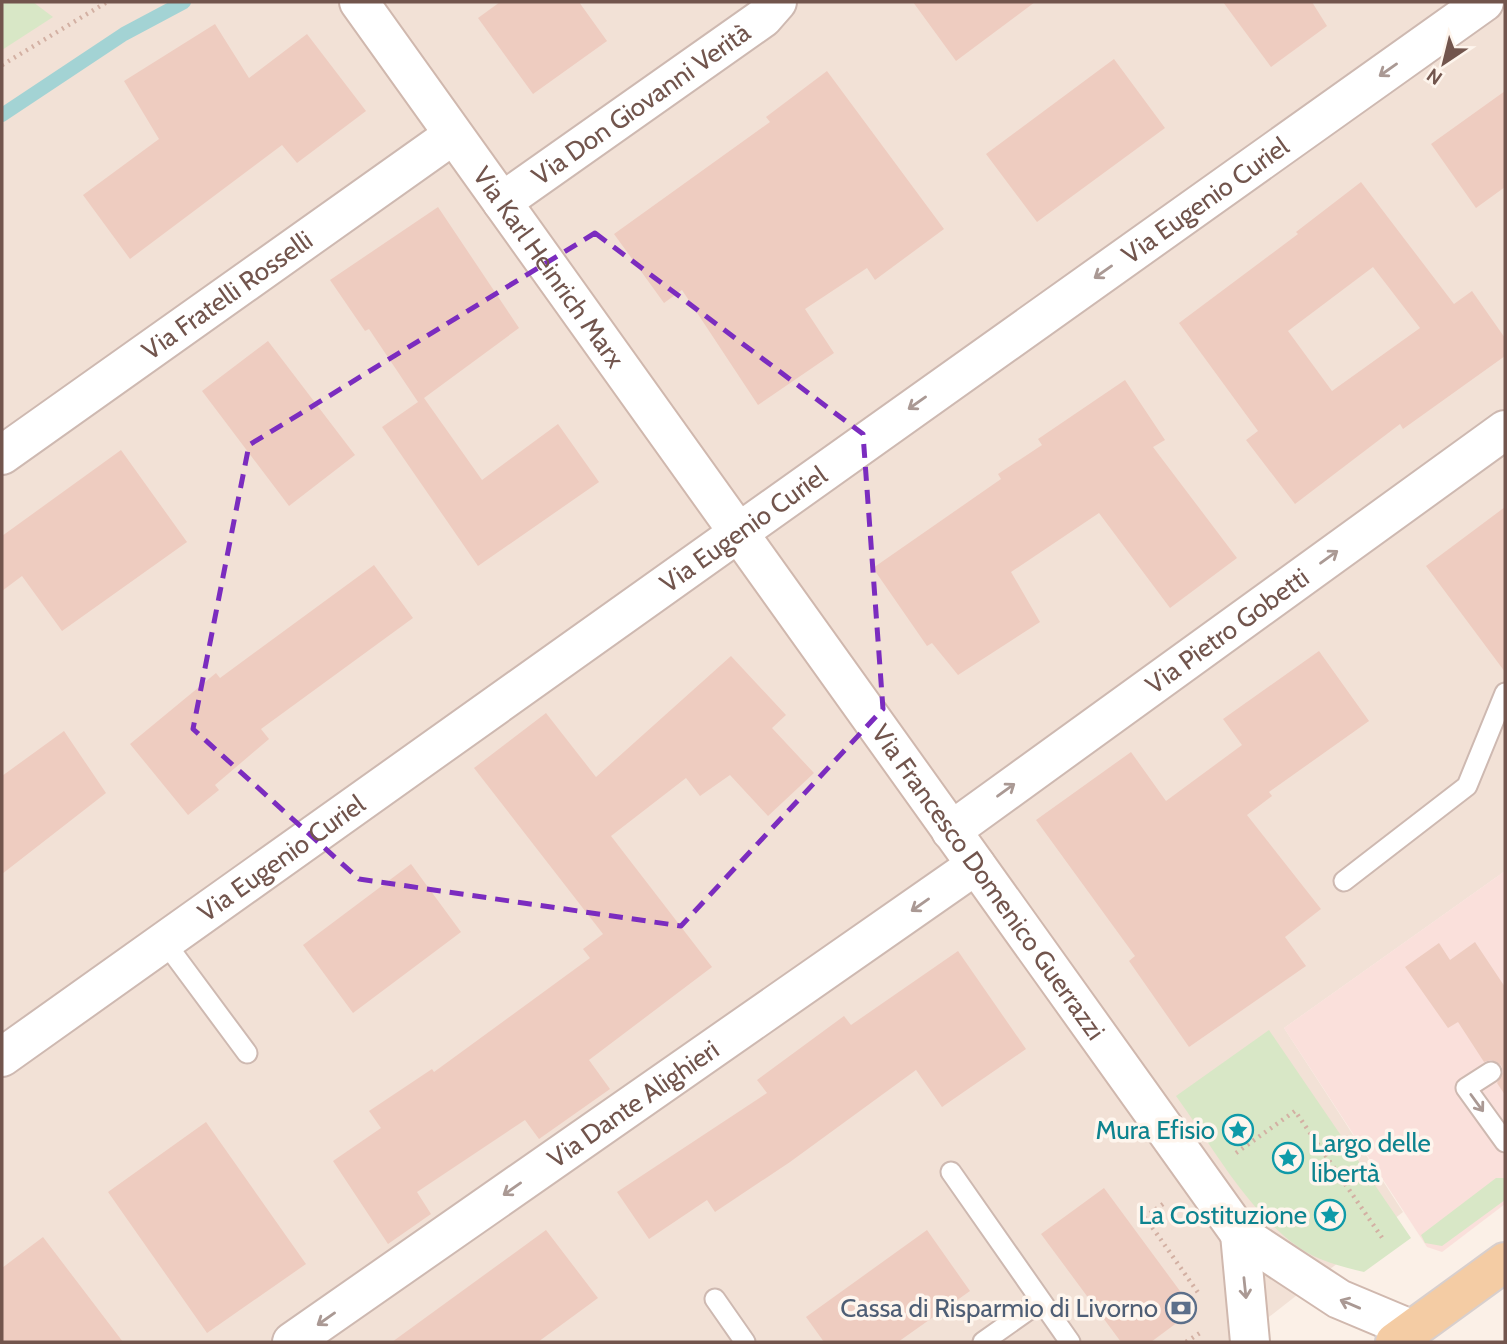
<svg xmlns="http://www.w3.org/2000/svg" width="1507" height="1344" font-family="Cabin,sans-serif">
	<style>
		.residential { fill: #f2e1d6 }
		.commercial { fill: #fae0db }
		.green { fill: #d8e7c6 }
		.lines { fill: none; stroke-linecap: round; stroke-linejoin: round }
		.stream { stroke: #a3d3d4; stroke-width: 14 }
		.building { fill: #eeccc0; fill-rule: evenodd }
		.lane-casing { stroke: #ceb9b1; stroke-width: 23 }
		.street-casing { stroke: #ceb9b1; stroke-width: 42 }
		.secondary-casing { stroke: #d0b8ae; stroke-width: 42 }
		.primary-casing { stroke: #d8cfcd; stroke-width: 42 }
		.path { stroke: #d3b0a3; stroke-width: 4.5; stroke-dasharray: 2 5; stroke-linecap: butt }
		.lane { stroke: #fff; stroke-width: 19 }
		.street { stroke: #fff; stroke-width: 38 }
		.secondary { stroke: #fff; stroke-width: 38 }
		.primary { stroke: #f4cca4; stroke-width: 38 }
		.oneway { stroke: #aa9994 }
		.marked { fill: none; stroke: #7b2cbf; stroke-width: 5; stroke-dasharray: 14 9; stroke-linejoin: round }
		.labels { text-anchor: middle; stroke-width: 7; stroke-linejoin: round; paint-order: stroke }
		.street-label { font-size: 26px; fill: #72554d; stroke: #fef5ed }
		.culture-label { font-size: 26px; fill: #0d838f; stroke: #fef5ed; text-anchor: end }
		.service-label { font-size: 26px; fill: #4e5e75; stroke: #fef5ed; text-anchor: end }
	</style>
	<rect width="100%" height="100%" fill="#fbf0e7"/>
	<path class="residential" d="M2 2H1505V871L1284 1028 1403 1212 1237 1342H2Z"/>
	<path class="commercial" d="M1505 871V1204L1442 1252 1427 1247 1284 1028Z"/>
	<path class="green" d="M2 2H33L53 17 2 50Z
		M1269 1030 1411 1238 1364 1272C1342 1267 1316 1260 1298 1247 1246 1209 1213 1147 1176 1096Z
		M1496 1178H1505V1200L1442 1246 1425 1243 1421 1235Z"/>
	<g class="lines">
		<path class="stream" d="M2 115 124 34 184 2"/>
	</g>
	<path class="building" d="M500 2H579L607 41 533 94 478 18Z
		M913 2H1035L956 61Z
		M1223 2H1312L1327 26 1271 67Z
		M215 24 249 78 307 34 366 111 297 163 282 145 130 259 83 195 159 139 124 81Z
		M1114 59 1165 128 1037 222 986 154Z
		M827 71 944 229 875 280 867 268 805 309 834 353 758 405 682 290 664 303 614 234 770 122 766 117Z
		M1505 91V187L1476 208 1431 144Z
		M1361 182 1454 304 1472 291 1505 338V356L1403 429 1400 424 1295 504 1246 440 1258 431 1179 323 1298 234 1296 232ZM1373 267 1420 328 1332 391 1288 331Z
		M438 207 519 328 424 398 482 480 558 424 599 482 478 566 382 427 418 402 369 329 365 331 330 280Z
		M268 341 355 455 289 506 202 391Z
		M1125 380 1165 440 1153 447 1237 558 1170 608 1099 513 1011 572 1040 622 958 675 932 643 927 646 873 568 1001 479 998 474 1042 445 1038 439Z
		M121 450 187 542 62 631 22 576 2 591V536Z
		M1505 507V672L1426 566Z
		M374 565 413 618 261 729 269 739 215 785 219 790 188 815 130 744 216 673 220 678Z
		M1319 651 1369 721 1269 792 1272 796 1247 815 1321 909 1285 937 1306 966 1189 1047 1129 961 1135 956 1036 820 1131 752 1166 801 1242 745 1223 719Z
		M731 656 786 715 772 728 814 773 768 816 730 775 700 796 686 778 611 836 712 967 589 1060 610 1089 539 1139 525 1120 417 1192 431 1214 388 1244 333 1161 381 1128 369 1111 432 1069 434 1072 590 958 583 949 603 934 474 768 546 713 596 777Z
		M64 731 106 793 2 874V776Z
		M411 864 461 932 353 1013 303 945Z
		M1475 942 1505 987V1095L1497 1083 1503 1072 1501 1065 1491 1060 1484 1062 1458 1022 1448 1028 1405 967 1439 943 1450 960Z
		M958 951 1026 1049 942 1107 916 1070 790 1162 715 1212 707 1200 649 1239 617 1192 767 1093 757 1080 844 1016 851 1025Z
		M206 1122 306 1264 207 1333 108 1192Z
		M1104 1188 1194 1310 1151 1342H1121L1041 1234Z
		M546 1230 598 1298 538 1342H392Z
		M927 1230 970 1291 898 1342H824L806 1317Z
		M43 1237 123 1342H2V1268Z"/>
	<g class="lines">
		<g class="lane-casing">
			<path id="lane" d="M1344 881 1467 786 1505 693
				M164 941 247 1053
				M1491 1072 1466 1088 1505 1142
				M951 1172 1070 1342
				M715 1299 745 1342
				M983 1342 1041 1301"/>
		</g>
		<g class="street-casing">
			<g id="street">
				<path id="s1" d="M502 202 763 18 777 2"/>
				<path id="s2" d="M2 455 453 135"/>
				<path id="s3" d="M951 831 1505 430"/>
				<path id="s4" d="M2 1057 1484 2"/>
				<path id="s5" d="M292 1342 976 865"/>
			</g>
		</g>
		<g class="secondary-casing">
			<g id="secondary">
				<path id="s6" d="M359 2 1240 1234 1339 1299 1413 1330"/>
				<path d="M1240 1234 1250 1342"/>
			</g>
		</g>
		<g class="primary-casing">
			<path id="primary" d="M1395 1342 1505 1262"/>
		</g>
		<path class="path" d="M2 65 107 2
			M1236 1153 1295 1111 1383 1239
			M1163 1204 1145 1217 1199 1294
			M1186 1342 1203 1331"/>
		<use href="#lane" class="lane"/>
		<use href="#street" class="street"/>
		<use href="#secondary" class="secondary"/>
		<use href="#primary" class="primary"/>
	</g>
	<defs><path id="oneway-shaft" d="M-6 0H5M1.5-3L5.5 0L1.5 3" fill="none" stroke-width="1.6" stroke-linecap="round" stroke-linejoin="round" transform="scale(1.75)"/></defs>
	<g class="oneway">
		<use href="#oneway-shaft" transform="translate(1388 70) rotate(145)"/>
		<use href="#oneway-shaft" transform="translate(1103 272) rotate(145)"/>
		<use href="#oneway-shaft" transform="translate(917 403) rotate(145)"/>
		<use href="#oneway-shaft" transform="translate(1329 557) rotate(-36)"/>
		<use href="#oneway-shaft" transform="translate(1006 790) rotate(-36)"/>
		<use href="#oneway-shaft" transform="translate(920 905) rotate(145)"/>
		<use href="#oneway-shaft" transform="translate(1477 1103) rotate(54)"/>
		<use href="#oneway-shaft" transform="translate(512 1189) rotate(145)"/>
		<use href="#oneway-shaft" transform="translate(1245 1288) rotate(84)"/>
		<use href="#oneway-shaft" transform="translate(1350 1304) rotate(-157)"/>
		<use href="#oneway-shaft" transform="translate(326 1319) rotate(145)"/>
	</g>
	<path class="marked" d="M595 233 863 434 883 709 681 926 359 879 193 729 249 445Z"/>
	<defs>
		<g id="sight-ring" transform="scale(1.575)"><circle r="9.5" fill="#fef5ed" stroke="#0f9aa8" stroke-width="1.5"/><path d="M0-6L1.8-2.2L6-1.7L2.9 1.2L3.7 5.4L0 3.3L-3.7 5.4L-2.9 1.2L-6-1.7L-1.8-2.2Z" fill="#0f9aa8"/></g>
		<g id="bank-ring" transform="scale(1.575)"><circle r="9.5" fill="#fef5ed" stroke="#5c6f8a" stroke-width="1.5"/><path d="M-6-4H6V4H-6ZM0-2.3a2.3 2.3 0 1 0 0 4.6a2.3 2.3 0 1 0 0-4.6Z" fill="#5c6f8a"/></g>
	</defs>
	<g fill-rule="evenodd">
		<use href="#sight-ring" x="1238" y="1130"/>
		<use href="#sight-ring" x="1288" y="1158"/>
		<use href="#sight-ring" x="1330" y="1215"/>
		<use href="#bank-ring" x="1181" y="1308"/>
	</g>
	<g class="labels">
		<g class="street-label">
			<text dy="9" stroke="none"><textPath href="#s1" startOffset="170">Via Don Giovanni Verità</textPath></text>
			<text dy="9" stroke="none"><textPath href="#s4" startOffset="1477">Via Eugenio Curiel</textPath></text>
			<text dy="9" stroke="none"><textPath href="#s6" startOffset="326">Via Karl Heinrich Marx</textPath></text>
			<text dy="9" stroke="none"><textPath href="#s2" startOffset="276">Via Fratelli Rosselli</textPath></text>
			<text dy="9" stroke="none"><textPath href="#s4" startOffset="910">Via Eugenio Curiel</textPath></text>
			<text dy="9" stroke="none"><textPath href="#s3" startOffset="341">Via Pietro Gobetti</textPath></text>
			<text dy="9" stroke="none"><textPath href="#s4" startOffset="343">Via Eugenio Curiel</textPath></text>
			<text dy="9" stroke="none"><textPath href="#s6" startOffset="1082">Via Francesco Domenico Guerrazzi</textPath></text>
			<text dy="9" stroke="none"><textPath href="#s5" startOffset="416">Via Dante Alighieri</textPath></text>
		</g>
		<g class="culture-label">
			<text x="1215" y="1139">Mura Efisio</text>
			<text x="1311" y="1152" text-anchor="start">Largo delle<tspan x="1311" dy="30">libertà</tspan></text>
			<text x="1307" y="1224">La Costituzione</text>
		</g>
		<g class="service-label">
			<text x="1158" y="1317">Cassa di Risparmio di Livorno</text>
		</g>
	</g>
	<rect width="1507" height="1344" fill="none" stroke="#72554d" stroke-width="7"/>
	<g transform="translate(1444 63) rotate(215)" stroke="#fef5ed" stroke-width="5" paint-order="stroke">
	<path d="M0-5L12 26L0 18L-12 26Z" fill="#72554d"/>
	<text y="-10" font-size="19" font-weight="bold" text-anchor="middle" fill="#72554d">N</text>
	</g>
</svg>
